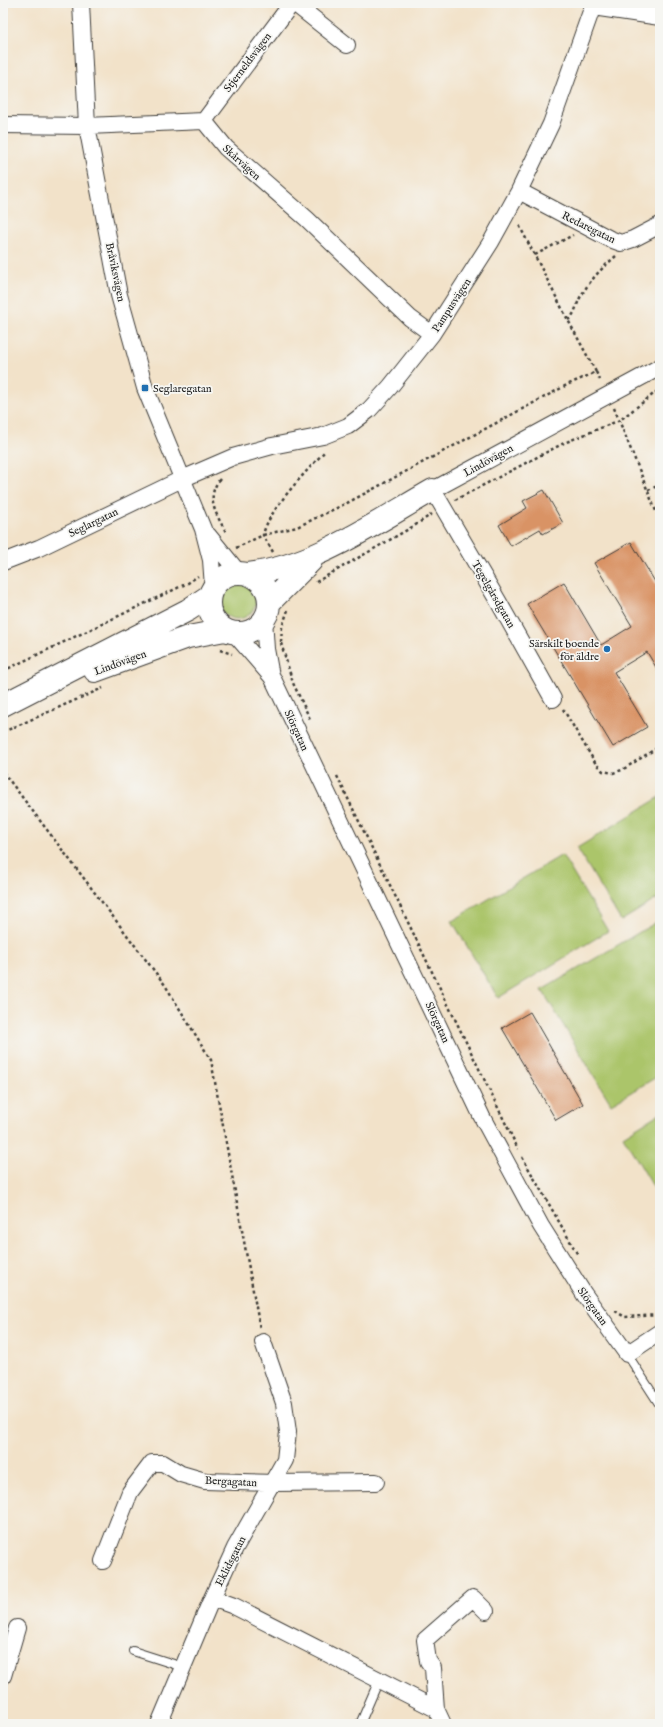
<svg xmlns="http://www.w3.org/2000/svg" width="663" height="1727" font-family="'IM FELL English',serif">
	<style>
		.green { fill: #abc56b; stroke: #647044 }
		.building { fill: #d99365 }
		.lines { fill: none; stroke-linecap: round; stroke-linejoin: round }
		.service-casing { stroke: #3c3a36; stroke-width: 10 }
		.minor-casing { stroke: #3c3a36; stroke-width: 18 }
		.secondary-casing { stroke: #3c3a36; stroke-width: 24 }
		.path { stroke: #3c3a36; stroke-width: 2.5; stroke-dasharray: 3 3; stroke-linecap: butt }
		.service { stroke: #fff; stroke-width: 8 }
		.minor { stroke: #fff; stroke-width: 16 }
		.secondary { stroke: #fff; stroke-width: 22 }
		.poi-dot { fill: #1f6fb2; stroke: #f6f6f2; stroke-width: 1.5 }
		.labels { text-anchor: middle; stroke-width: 3.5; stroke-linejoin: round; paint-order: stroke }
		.street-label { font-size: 11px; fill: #1c1c1c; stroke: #f6f6f2 }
		.poi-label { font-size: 11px; fill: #1c1c1c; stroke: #f6f6f2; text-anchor: start }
	</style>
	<rect width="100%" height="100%" fill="#f6f6f2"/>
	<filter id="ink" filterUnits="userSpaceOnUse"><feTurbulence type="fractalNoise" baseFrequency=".025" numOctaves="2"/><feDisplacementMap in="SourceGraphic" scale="8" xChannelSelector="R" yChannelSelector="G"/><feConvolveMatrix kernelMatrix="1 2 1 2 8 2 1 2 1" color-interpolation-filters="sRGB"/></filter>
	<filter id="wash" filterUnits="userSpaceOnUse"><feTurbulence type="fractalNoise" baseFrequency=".012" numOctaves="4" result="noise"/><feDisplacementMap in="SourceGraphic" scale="16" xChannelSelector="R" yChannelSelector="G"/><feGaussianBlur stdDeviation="0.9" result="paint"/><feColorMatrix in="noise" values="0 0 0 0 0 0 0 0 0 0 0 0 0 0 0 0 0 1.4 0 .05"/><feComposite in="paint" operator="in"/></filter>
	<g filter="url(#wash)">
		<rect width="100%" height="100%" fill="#f2e2c9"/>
		<path class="green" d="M218 600a19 19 0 1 1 38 0a19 19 0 1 1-38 0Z
			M660 797V897L621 921 577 848Z
			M562 855 608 931 498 998 452 921Z
			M660 920V1075L611 1104 542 990Z
			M660 1113V1198L623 1136Z"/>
		<g id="blocks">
			<path class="building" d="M544 490 563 523 543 534 540 529 511 546 499 525 527 508 523 501Z
				M631 542 660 590V674L647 652 614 672 647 727 613 747 527 604 564 582 601 645 632 626 594 563Z
				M530 1012 583 1104 556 1120 502 1028Z"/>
		</g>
	</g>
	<g filter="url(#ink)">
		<use href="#blocks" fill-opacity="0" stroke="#3c3a36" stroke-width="1"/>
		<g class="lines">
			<g class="service-casing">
				<path id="service" d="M627 1354 660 1405
					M133 1651 183 1667
					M360 1724 379 1680"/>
			</g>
			<g class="minor-casing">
				<path id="minor" d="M81 3 87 126 119 295 145 388 203 529 211 560 213 587
					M294 3 347 45
					M593 7 660 17
					M204 121 292 3
					M3 125 87 126 204 121 226 148 307 219 410 318 432 334
					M519 191 610 239 621 243 633 239 660 225
					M208 535 238 572
					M3 562 39 548 182 479 233 457 272 446 323 436 348 426 369 410 390 387 432 334 491 242 519 191 551 124 594 3
					M264 619 266 649 271 676
					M233 632 272 677 482 1117 541 1226 584 1294 627 1354 660 1332
					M553 699 498 601 433 490 660 367
					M263 1342 284 1403 288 1432 285 1460 235 1548 212 1598 234 1606 436 1709 443 1724
					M103 1561 130 1492 152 1463H163L181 1474 205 1481 274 1483 376 1482
					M3 1676 17 1628
					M436 1709 433 1668 428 1661 425 1640 473 1598 486 1611
					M159 1724 212 1598"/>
			</g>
			<g class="secondary-casing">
				<path id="secondary" d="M209 603a30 30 0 1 1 60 0a30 30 0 1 1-60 0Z
					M248 574C314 566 375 523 433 490
					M269 603 311 561
					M95 671 188 637 225 630
					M3 705 188 610 209 596"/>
			</g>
			<path class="path" d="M535 255 573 235
				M568 320C576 314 576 304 581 296 590 280 602 268 616 256
				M596 372 601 382
				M614 408 660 521
				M220 479C205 498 216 514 226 532
				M648 490 660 485
				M455 500 564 443 620 420 660 389
				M236 548 263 535 297 527 349 502 567 385 596 372 568 320 518 223
				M273 552 263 535C268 510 307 471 325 451
				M316 582 414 526 432 514
				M281 642 282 627 288 610
				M281 643 293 683 310 719
				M220 650 232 654
				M3 671 188 583 198 576
				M563 709 596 764 603 771 613 773 622 770 660 746
				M3 732 103 688
				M3 772 165 985 211 1060 260 1329
				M337 776 518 1149
				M522 1157 578 1255
				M615 1311 625 1317 660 1315"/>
			<use href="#service" class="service"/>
			<use href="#minor" class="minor"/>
			<use href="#secondary" class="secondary"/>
		</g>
	</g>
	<g class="poi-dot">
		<rect x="141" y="384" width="8" height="8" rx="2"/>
		<circle cx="607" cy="649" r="4"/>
	</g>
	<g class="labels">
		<g class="street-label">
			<text transform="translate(247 62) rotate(-53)" y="4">Stjerneldsvägen</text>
			<text transform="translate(242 162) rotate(42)" y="4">Skårvägen</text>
			<text transform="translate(589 227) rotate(26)" y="4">Redaregatan</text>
			<text transform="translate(116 272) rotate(78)" y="4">Bråviksvägen</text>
			<text transform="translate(451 305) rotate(-57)" y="4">Pampusvägen</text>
			<text transform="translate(488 460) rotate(-29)" y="4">Lindövägen</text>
			<text transform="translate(93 522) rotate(-26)" y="4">Seglargatan</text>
			<text transform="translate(494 594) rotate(60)" y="4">Tegelgårsdgatan</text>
			<text transform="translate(120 662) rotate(-20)" y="4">Lindövägen</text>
			<text transform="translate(297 730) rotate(65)" y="4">Slörgatan</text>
			<text transform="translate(438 1022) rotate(65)" y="4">Slörgatan</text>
			<text transform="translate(593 1306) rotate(55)" y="4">Slörgatan</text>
			<text transform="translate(231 1481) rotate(3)" y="4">Bergagatan</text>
			<text transform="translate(230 1561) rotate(-63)" y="4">Eklidsgatan</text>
		</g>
		<g class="poi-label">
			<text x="153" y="392">Seglaregatan</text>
			<text x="599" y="647" text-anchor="end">Särskilt boende<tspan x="599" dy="13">för äldre</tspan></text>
		</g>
	</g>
	<rect width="663" height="1727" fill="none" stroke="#f6f6f2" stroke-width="16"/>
</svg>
